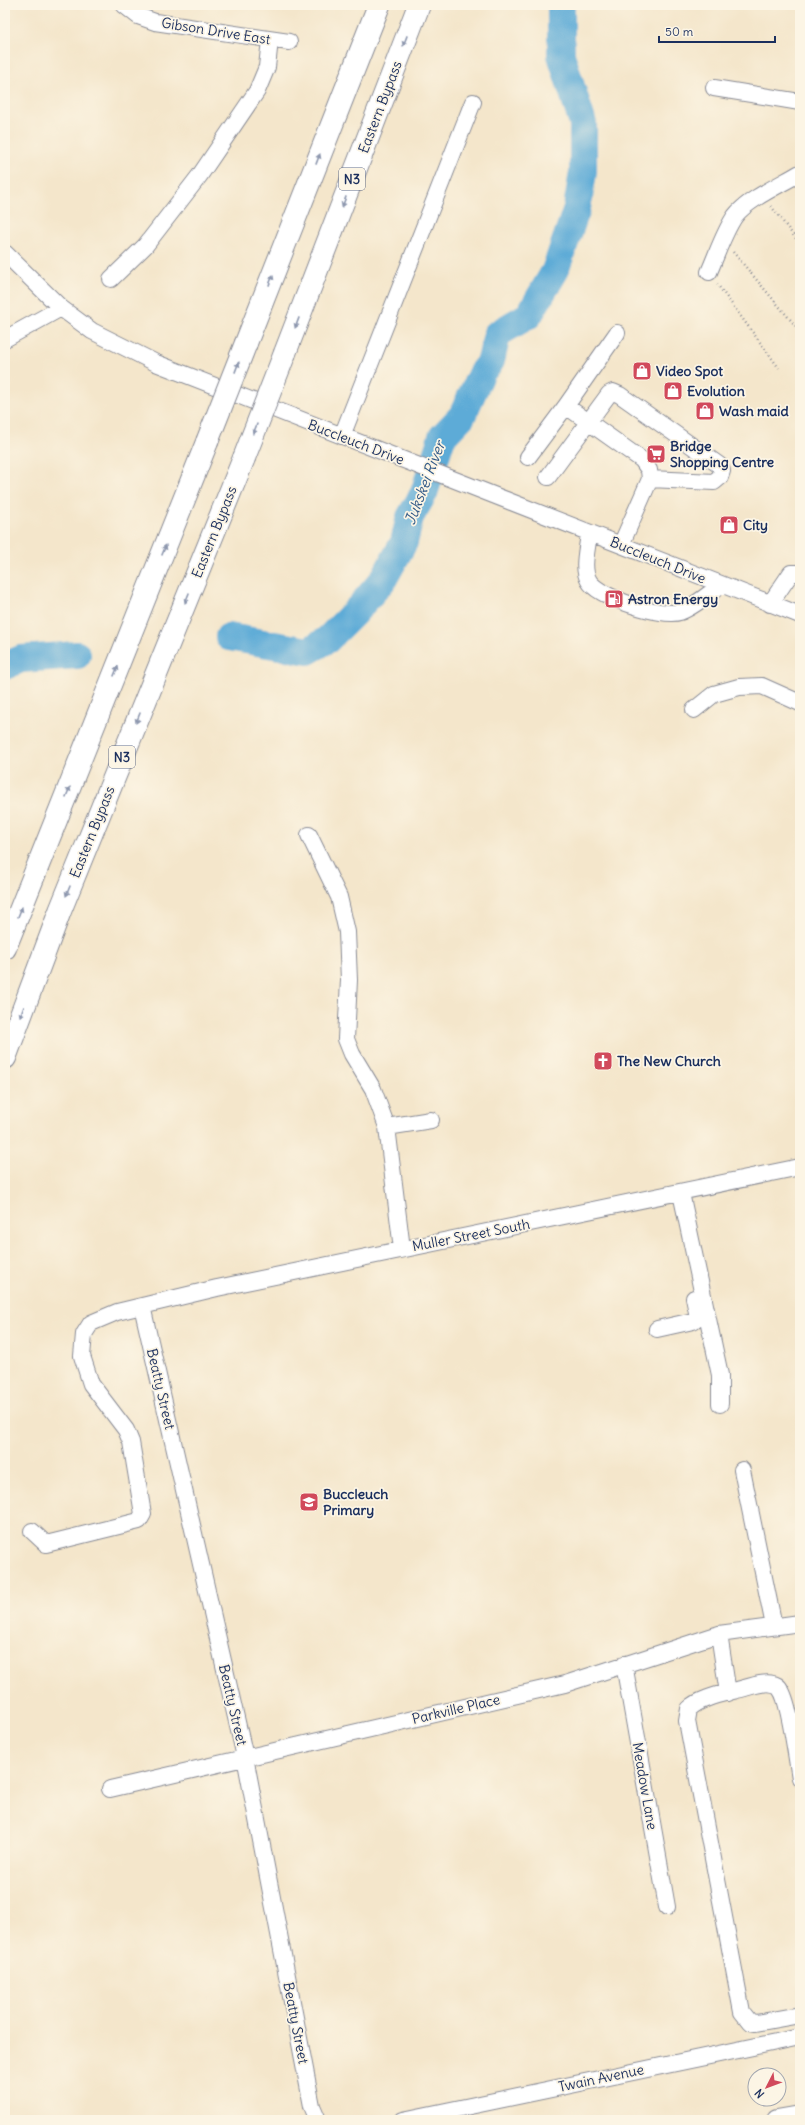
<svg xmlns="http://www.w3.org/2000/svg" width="805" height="2125" font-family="Delius,sans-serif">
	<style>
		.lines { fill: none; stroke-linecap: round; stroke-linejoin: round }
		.river { stroke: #5dabd7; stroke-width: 28 }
		.minor-casing { stroke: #888a94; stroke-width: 18 }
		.major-casing { stroke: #888a94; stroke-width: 22 }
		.highway-casing { stroke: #888a94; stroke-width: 24 }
		.path { stroke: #888a94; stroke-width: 2.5; stroke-dasharray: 1 3; stroke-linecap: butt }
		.minor { stroke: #fff; stroke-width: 16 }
		.major { stroke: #fff; stroke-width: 20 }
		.highway { stroke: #fff; stroke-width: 22 }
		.highway-bridge-casing { stroke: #888a94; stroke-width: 24; stroke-linecap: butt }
		.highway-bridge { stroke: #fff; stroke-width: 22 }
		.oneway { fill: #8d97ae }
		.labels { text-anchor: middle; stroke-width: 3.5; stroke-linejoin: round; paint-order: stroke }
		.shield { fill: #fcf5e5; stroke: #5e6a86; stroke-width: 1 }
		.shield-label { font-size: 13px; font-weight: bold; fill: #1b2f5e }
		.street-label { font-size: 14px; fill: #1b2f5e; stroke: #fcf5e5 }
		.poi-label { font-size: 14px; font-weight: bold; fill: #1b2f5e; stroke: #fcf5e5; text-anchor: start }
		.water-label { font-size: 15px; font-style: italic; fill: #325a88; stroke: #fcf5e5 }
	</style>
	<rect width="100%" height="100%" fill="#fcf5e5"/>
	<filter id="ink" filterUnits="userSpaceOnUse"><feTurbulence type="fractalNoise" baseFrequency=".025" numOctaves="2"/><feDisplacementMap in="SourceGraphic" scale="8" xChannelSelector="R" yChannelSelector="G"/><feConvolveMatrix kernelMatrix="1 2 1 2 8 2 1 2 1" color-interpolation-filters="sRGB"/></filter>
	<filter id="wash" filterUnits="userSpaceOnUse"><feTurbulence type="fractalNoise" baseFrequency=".012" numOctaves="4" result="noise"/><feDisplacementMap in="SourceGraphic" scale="16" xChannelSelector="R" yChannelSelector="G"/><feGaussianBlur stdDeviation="0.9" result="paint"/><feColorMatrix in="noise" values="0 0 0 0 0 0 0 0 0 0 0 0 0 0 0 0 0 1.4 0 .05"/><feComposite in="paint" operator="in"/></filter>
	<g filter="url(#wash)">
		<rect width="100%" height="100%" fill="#f4e6cb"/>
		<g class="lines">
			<path class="river" d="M229 637 308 651 327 640 355 612 383 580 404 542 410 517 424 493 442 437 462 416 482 372 491 361 497 334 529 315 555 271 577 208 583 172V124L561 55V5
				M5 666 21 659 77 655"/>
		</g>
	</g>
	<g filter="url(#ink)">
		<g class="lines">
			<g class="minor-casing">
				<path id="minor" d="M124 5 138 16 155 22 289 42
					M714 88 800 102
					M5 253 61 308 92 331 156 363 800 615
					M709 272C717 254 724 232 735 216 748 199 782 184 800 173
					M111 279 145 246 200 175 257 91 267 67 270 40
					M5 339 61 308
					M566 406 617 333
					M342 436 473 102
					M528 457 566 406 642 460 649 470 650 479 621 545
					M548 477 609 394 613 392 620 395 719 465 722 471 720 477 714 482 650 479
					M589 533C588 547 581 568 589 581 598 597 662 618 680 612 694 607 708 594 721 585
					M770 604 791 573H800
					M694 710 714 694 739 687 762 686 800 703
					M309 835 339 897 347 932 349 980 346 1039 352 1054 373 1089 387 1127 402 1249
					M387 1127 431 1120
					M681 1193 720 1375V1404
					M142 1306 245 1757 312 2106 318 2120
					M657 1329 693 1321 698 1317 694 1298
					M742 1470 774 1626
					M32 1531 46 1544 139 1521 143 1514 131 1442 126 1430 91 1384 82 1356 84 1334 91 1323 117 1312 217 1288 800 1167
					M719 1634 728 1693
					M624 1664 667 1907
					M800 1778C797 1761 789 1699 780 1689 779 1686 775 1684 773 1684 763 1681 747 1688 737 1690 722 1694 700 1698 689 1709L687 1721 742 2012 750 2022 756 2023 800 2015
					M110 1789 565 1684 719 1634 800 1623
					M403 2120 800 2037"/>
			</g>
			<g class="major-casing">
				<path id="major" d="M777 2120 800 2116"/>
			</g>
			<g class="highway-casing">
				<path id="highway" d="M246 343 379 5
					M285 353 419 5
					M5 948 207 442
					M5 1058 60 911 244 458"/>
			</g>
			<path class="path" d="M771 206 800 244
				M733 252 800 331
				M717 284 779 368"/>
			<use href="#minor" class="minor"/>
			<use href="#major" class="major"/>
			<use href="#highway" class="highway"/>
			<g class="highway-bridge-casing">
				<path id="highway-bridge" d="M207 442 246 343
					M244 458 285 353"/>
			</g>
			<use href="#highway-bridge" class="highway-bridge"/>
		</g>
		<defs><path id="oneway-solid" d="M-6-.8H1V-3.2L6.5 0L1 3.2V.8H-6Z"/></defs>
		<g class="oneway">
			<use href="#oneway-solid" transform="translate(405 41) rotate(111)"/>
			<use href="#oneway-solid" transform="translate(318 159) rotate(-69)"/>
			<use href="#oneway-solid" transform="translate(344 202) rotate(111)"/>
			<use href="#oneway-solid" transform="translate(271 280) rotate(-69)"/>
			<use href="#oneway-solid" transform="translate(297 323) rotate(111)"/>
			<use href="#oneway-solid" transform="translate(237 367) rotate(-69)"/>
			<use href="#oneway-solid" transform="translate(255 429) rotate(112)"/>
			<use href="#oneway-solid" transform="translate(164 550) rotate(-68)"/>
			<use href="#oneway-solid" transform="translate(187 598) rotate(112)"/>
			<use href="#oneway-solid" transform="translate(116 671) rotate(-68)"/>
			<use href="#oneway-solid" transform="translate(138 718) rotate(112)"/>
			<use href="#oneway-solid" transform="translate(68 792) rotate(-68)"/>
			<use href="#oneway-solid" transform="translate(68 891) rotate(112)"/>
			<use href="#oneway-solid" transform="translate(20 912) rotate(-68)"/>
			<use href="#oneway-solid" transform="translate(22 1012) rotate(110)"/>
		</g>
	</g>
	<defs>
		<g id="shop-square" transform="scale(1)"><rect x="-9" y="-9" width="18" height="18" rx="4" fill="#d1495b" stroke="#fcf5e5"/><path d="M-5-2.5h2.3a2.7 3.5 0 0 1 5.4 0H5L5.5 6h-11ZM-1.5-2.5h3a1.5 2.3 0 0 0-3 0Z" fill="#fff"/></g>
		<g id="supermarket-square" transform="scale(1)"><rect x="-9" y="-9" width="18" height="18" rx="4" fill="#d1495b" stroke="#fcf5e5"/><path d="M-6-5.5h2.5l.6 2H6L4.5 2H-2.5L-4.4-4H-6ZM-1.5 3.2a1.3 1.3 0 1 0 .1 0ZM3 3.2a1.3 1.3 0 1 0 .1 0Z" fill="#fff"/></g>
		<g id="fuel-square" transform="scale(1)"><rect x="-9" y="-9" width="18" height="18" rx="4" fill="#d1495b" stroke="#fcf5e5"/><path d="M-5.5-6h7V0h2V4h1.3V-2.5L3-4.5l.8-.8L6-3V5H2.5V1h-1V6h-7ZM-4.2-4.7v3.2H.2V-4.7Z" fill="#fff"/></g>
		<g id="church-square" transform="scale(1)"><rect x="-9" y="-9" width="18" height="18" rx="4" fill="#d1495b" stroke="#fcf5e5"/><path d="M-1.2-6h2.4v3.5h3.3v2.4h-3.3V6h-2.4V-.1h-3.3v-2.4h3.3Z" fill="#fff"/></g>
		<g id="school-square" transform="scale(1)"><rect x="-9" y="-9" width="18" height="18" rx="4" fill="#d1495b" stroke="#fcf5e5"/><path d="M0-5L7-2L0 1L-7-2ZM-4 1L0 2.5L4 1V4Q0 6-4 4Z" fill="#fff"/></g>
	</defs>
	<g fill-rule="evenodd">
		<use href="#shop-square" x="642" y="371"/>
		<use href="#shop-square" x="673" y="391"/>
		<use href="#shop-square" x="705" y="411"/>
		<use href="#supermarket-square" x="656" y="454"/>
		<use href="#shop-square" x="729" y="525"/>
		<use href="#fuel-square" x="614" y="599"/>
		<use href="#church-square" x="603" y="1061"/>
		<use href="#school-square" x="309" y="1502"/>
	</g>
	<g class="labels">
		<g class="shield">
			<rect x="339" y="168" width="26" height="22" rx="3"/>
			<rect x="109" y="746" width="26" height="22" rx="3"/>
		</g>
		<g class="shield-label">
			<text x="352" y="184">N3</text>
			<text x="122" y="762">N3</text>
		</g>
		<g class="street-label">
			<text transform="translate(216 31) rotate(9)" y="5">Gibson Drive East</text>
			<text transform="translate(380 107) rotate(-69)" y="5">Eastern Bypass</text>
			<text transform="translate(356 442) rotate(21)" y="5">Buccleuch Drive</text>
			<text transform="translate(214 532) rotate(-68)" y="5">Eastern Bypass</text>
			<text transform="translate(658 560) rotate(22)" y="5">Buccleuch Drive</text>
			<text transform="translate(92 832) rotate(-68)" y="5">Eastern Bypass</text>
			<text transform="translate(471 1235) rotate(-11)" y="5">Muller Street South</text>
			<text transform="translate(161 1389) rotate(77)" y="5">Beatty Street</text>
			<text transform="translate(233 1705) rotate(77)" y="5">Beatty Street</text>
			<text transform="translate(456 1709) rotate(-13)" y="5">Parkville Place</text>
			<text transform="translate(645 1786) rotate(80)" y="5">Meadow Lane</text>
			<text transform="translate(296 2023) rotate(79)" y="5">Beatty Street</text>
			<text transform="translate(601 2078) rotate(-12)" y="5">Twain Avenue</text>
		</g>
		<g class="poi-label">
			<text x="656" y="376">Video Spot</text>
			<text x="687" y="396">Evolution</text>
			<text x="719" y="416">Wash maid</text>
			<text x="670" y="451">Bridge<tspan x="670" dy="16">Shopping Centre</tspan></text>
			<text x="743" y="530">City</text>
			<text x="628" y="604">Astron Energy</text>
			<text x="617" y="1066">The New Church</text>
			<text x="323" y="1499">Buccleuch<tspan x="323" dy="16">Primary</tspan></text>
		</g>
		<g class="water-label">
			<text transform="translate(425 483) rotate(-69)" y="5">Jukskei River</text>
		</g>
	</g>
	<rect width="805" height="2125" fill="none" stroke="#fcf5e5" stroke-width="20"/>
	<g transform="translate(767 2087) rotate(228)"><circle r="19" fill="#fcf5e5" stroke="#a2a6af"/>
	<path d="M0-3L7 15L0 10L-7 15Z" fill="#d1495b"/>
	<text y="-6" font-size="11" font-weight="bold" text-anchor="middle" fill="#1b2f5e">N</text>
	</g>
	<path d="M659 36v6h116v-6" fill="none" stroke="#1b2f5e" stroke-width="2"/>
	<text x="665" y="36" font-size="12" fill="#1b2f5e" stroke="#fcf5e5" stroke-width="3" paint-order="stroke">50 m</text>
</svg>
